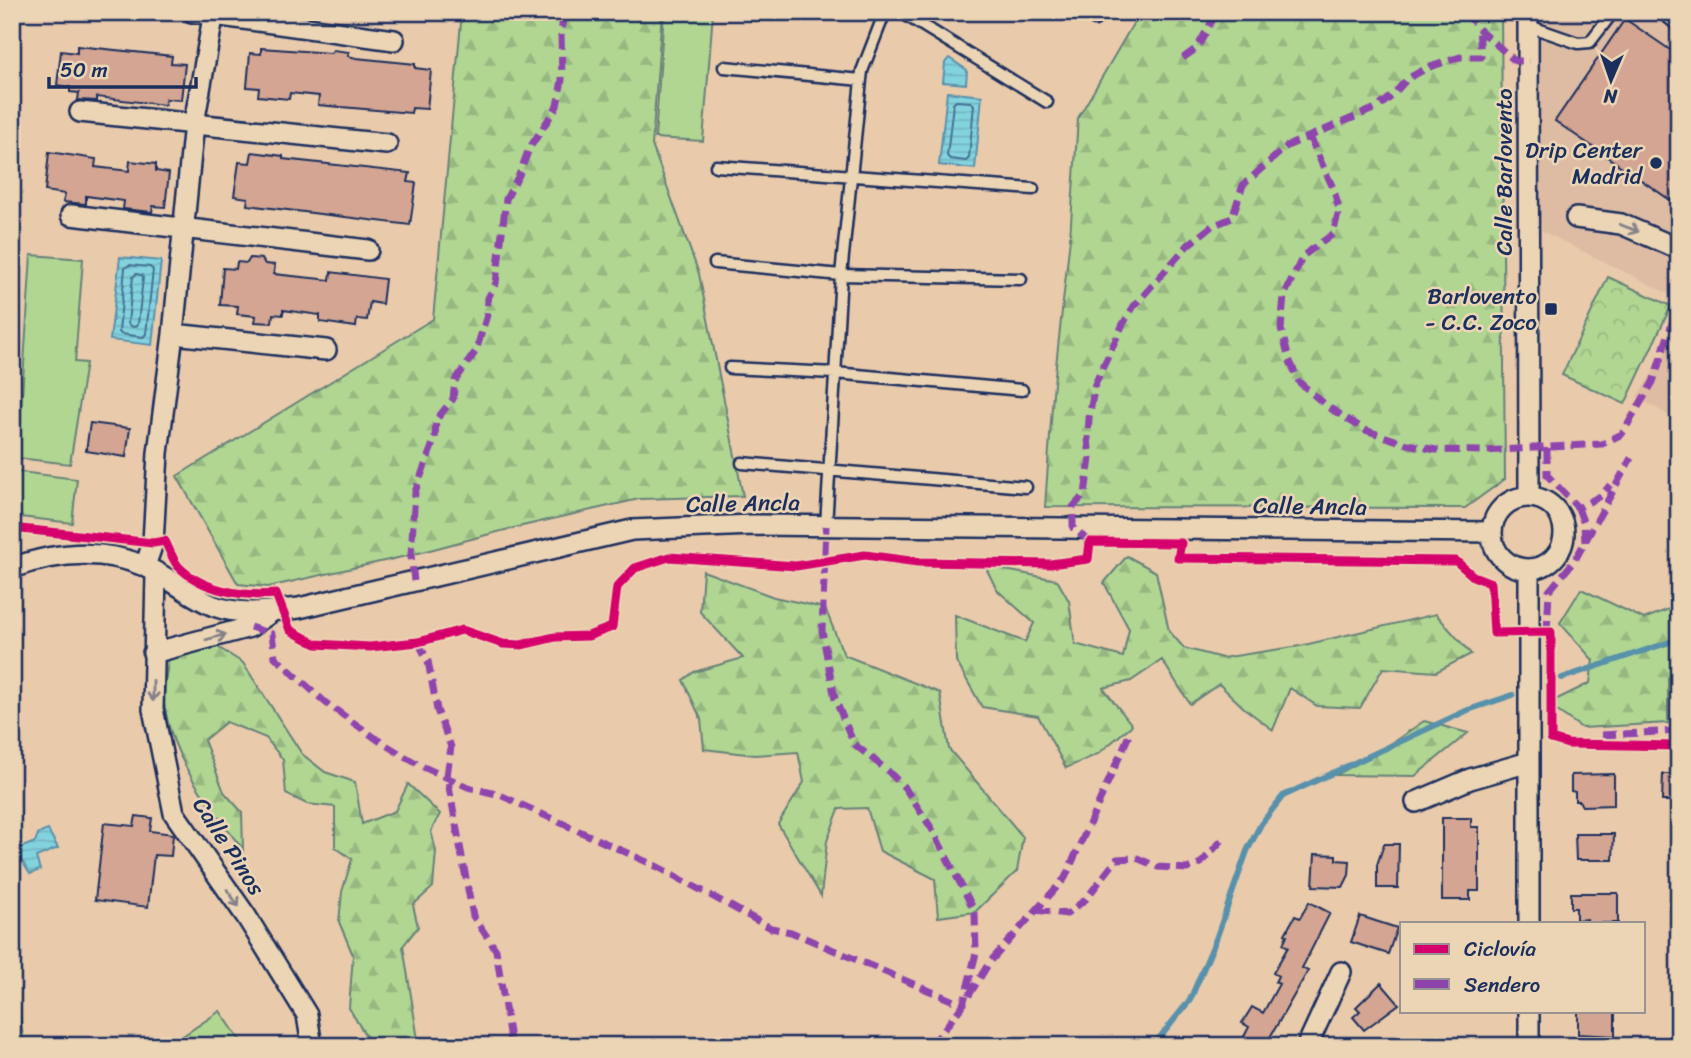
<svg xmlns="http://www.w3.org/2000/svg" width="1691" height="1058" font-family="Sriracha,sans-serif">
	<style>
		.built { fill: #debca3 }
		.forest { fill: url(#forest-firs); stroke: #668278; stroke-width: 2 }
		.park { fill: url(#park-crowns); stroke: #668278; stroke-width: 2 }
		.pitch { fill: #b0d692; stroke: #668278; stroke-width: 2 }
		.water { fill: url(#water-rules); stroke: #5991ab; stroke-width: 2 }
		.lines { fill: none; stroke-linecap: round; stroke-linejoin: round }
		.shore { stroke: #457192; stroke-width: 2 }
		.stream { stroke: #5991ab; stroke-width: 6 }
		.building { fill: #d3a592; stroke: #1b2f5e; stroke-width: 2 }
		.service-casing { stroke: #1b2f5e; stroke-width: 15 }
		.minor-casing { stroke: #1b2f5e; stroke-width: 24 }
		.service { stroke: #ecd5b4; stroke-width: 10 }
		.minor { stroke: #ecd5b4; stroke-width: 19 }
		.quiet { stroke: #8e44ad; stroke-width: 7; stroke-dasharray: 14 7; stroke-linecap: butt }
		.cycleway-casing { stroke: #ecd5b4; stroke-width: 13 }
		.cycleway { stroke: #d6006c; stroke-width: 9 }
		.oneway { stroke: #848289 }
		.poi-dot { fill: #1b2f5e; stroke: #ecd5b4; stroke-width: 2.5 }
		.labels { text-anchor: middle; stroke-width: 5; stroke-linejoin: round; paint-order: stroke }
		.poi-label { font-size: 23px; fill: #1b2f5e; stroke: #ecd5b4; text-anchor: end }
		.street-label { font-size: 23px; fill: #1b2f5e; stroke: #ecd5b4 }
	</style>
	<defs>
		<pattern id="forest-firs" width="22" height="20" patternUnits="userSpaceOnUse" patternTransform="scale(1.75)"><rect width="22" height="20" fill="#b0d692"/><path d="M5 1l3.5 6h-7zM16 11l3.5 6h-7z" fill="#97b880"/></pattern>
		<pattern id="park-crowns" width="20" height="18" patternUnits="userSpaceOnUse" patternTransform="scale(1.75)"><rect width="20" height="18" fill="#b0d692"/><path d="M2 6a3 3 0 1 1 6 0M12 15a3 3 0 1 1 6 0" fill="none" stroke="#97b880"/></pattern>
		<pattern id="water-rules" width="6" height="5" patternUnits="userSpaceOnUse" patternTransform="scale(1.75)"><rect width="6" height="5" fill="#83d3df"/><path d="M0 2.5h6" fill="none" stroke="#71b5c2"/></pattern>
	</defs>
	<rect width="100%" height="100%" fill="#e9caab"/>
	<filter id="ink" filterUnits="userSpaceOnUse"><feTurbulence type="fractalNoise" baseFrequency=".0143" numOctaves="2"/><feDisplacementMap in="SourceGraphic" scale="14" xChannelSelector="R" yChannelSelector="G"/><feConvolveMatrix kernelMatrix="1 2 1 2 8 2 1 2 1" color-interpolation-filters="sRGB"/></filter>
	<g filter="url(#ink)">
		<path class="built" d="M1539 12H1679V299L1542 231 1536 15Z
			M1679 330V421L1637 397Z"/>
		<path class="forest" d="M462 12H662L652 145 699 274 743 496 639 499 505 530 411 555 268 587 238 584 177 476 433 319Z
			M1140 12H1501L1505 479 1465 508 1045 507 1053 393 1070 238 1078 118Z
			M1127 556 1156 572 1169 631 1184 648 1222 658 1300 646 1436 614 1471 654 1436 672 1383 668 1360 708 1317 706 1290 688 1273 730 1244 708 1219 684 1190 704 1162 660 1131 681 1103 688 1132 725 1098 754 1066 768 1038 716 982 707 956 661 955 615 1025 642 1034 623 997 590 985 566 1057 580 1069 601 1075 644 1123 657 1129 629 1104 583Z
			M703 571 774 597 825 608 844 655 940 693 949 749 1023 837 1017 871 975 912 938 917 935 879 880 851 867 808 839 809 827 841 821 896 778 824 804 782 798 752 755 755 704 749 701 719 683 680 694 672 743 658 700 612Z
			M1581 589 1644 619 1679 605V675L1668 678V723L1582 728 1547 704 1590 683 1593 660 1560 623Z
			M216 646 243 663 302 754 325 772 355 782 362 824 395 811 408 784 440 814 431 831 436 851 433 887 413 905 418 927 403 946 419 1046H363L367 1038 349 1008 353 955 339 922 342 892 352 859 335 847V807L307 804 286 794 283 760 266 738 226 722 204 740 224 792 242 812 243 850C211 807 174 763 165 709 162 694 167 675 168 660Z
			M1424 721 1468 733 1415 776 1336 775 1380 751Z"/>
		<path class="park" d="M1608 277 1671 306 1625 404 1562 375Z"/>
		<path class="pitch" d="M664 12H713L703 141 655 138Z
			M31 255 83 259 75 362 86 363 70 464 18 458Z
			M12 471 77 479 72 523 12 516Z
			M15 985 24 1043 12 1045V986Z
			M220 1011 244 1046H168Z"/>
		<path class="water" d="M949 58 967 70 966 84 943 82 945 63Z
			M947 92 982 96 975 169 939 165Z
			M120 257 161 261 152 345 110 340Z
			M48 830 58 848 36 857 40 870 30 874 15 850 35 842 38 834Z"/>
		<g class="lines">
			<path class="shore" d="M956 101 971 102 974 105 969 158 966 161 950 159 947 156 953 104Z
				M129 265 150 267 153 270 146 334 143 337 121 334 119 332 125 268Z
				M136 274 142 275 143 278 138 324 135 327 130 326 128 323 133 277Z"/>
			<path class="stream" d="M1562 678 1679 639
				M1153 1046 1190 1000 1216 939 1247 851 1261 824 1283 796 1468 710 1513 695"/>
		</g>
		<path class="building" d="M1625 19 1679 56V206L1555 121Z
			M77 46 172 56 171 63 185 64 181 100 166 99 165 105 97 97V101L78 100 79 93 70 92V87L57 85 61 51 77 53Z
			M261 48 331 53 333 50 349 52 348 56 356 58 415 64V68L431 70 427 109 412 108 411 113 318 105 319 96 290 93 289 99 258 96 259 88 247 87 250 53 261 54Z
			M49 152 96 159 95 167 129 171 130 161 156 164V171L169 173 165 207 153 206 152 212 123 209 124 201 86 196V204L63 202 65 194 45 191Z
			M252 152 283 156V159L410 173 408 182 416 183 410 225 247 205 248 198 234 196 239 162 250 163Z
			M250 258 262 259 265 264 275 265 274 274 330 280 331 272 385 279 382 304 370 302 367 320 357 319 356 327 320 322V315L283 310V315L273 314 272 323 255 322 256 316 237 314 238 306 220 305 223 268 236 269 237 262 247 263Z
			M90 423 130 428 126 457 86 451Z
			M1614 774V805L1582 806 1579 801H1575V792L1571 791V775Z
			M1663 774H1679V801H1662Z
			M136 816 152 818 150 831 173 834 171 856 154 855 148 907 95 900 104 823 134 826Z
			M1442 818H1471V827H1479V891H1470V900H1442Z
			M1575 834H1614L1613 860H1576Z
			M1384 844H1399L1398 888H1377V865Z
			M1315 854 1336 855V860L1350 861 1349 875 1343 887 1313 886Z
			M1571 893H1618V923H1587V919L1576 920V908H1571Z
			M1309 902 1330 913 1302 968 1308 971 1265 1046H1239L1249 1027 1242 1023 1252 1007 1263 1013 1279 984 1275 982 1278 976 1273 973 1288 947 1283 944 1287 935 1285 934 1295 916 1300 918Z
			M1360 916 1397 928 1388 954 1351 942Z
			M1381 983 1399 1004 1364 1030 1353 1017 1360 1011 1356 1007Z
			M1578 1011H1615V1036L1578 1034Z"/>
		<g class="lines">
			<g class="service-casing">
				<path id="service" d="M901 12 1047 102
					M1082 12 1095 20
					M1661 12 1679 26
					M1529 26 1578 43 1590 42 1613 12
					M724 67 861 80
					M716 166 1033 189
					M715 263 841 275 1021 279
					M730 368 835 373 1022 390
					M742 463 1026 487
					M826 526 841 275 861 80 862 71 885 12"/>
			</g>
			<g class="minor-casing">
				<path id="minor" d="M192 12 394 40
					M1528 12 1529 497
					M80 112 387 144
					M71 215 368 250
					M1576 218 1621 224 1679 249
					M173 334 326 350
					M1492 533a36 36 0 1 1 72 0a36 36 0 1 1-72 0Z
					M145 566 153 543 158 453 173 334 194 123 214 12
					M12 568C54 553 101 548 144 566 168 576 189 596 214 606 241 616 271 611 299 608L632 530 753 525 1492 532
					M1529 569V923
					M156 574 153 709 174 813 246 916 307 1015 312 1046
					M153 653 250 627 273 611
					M1416 802 1470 779 1529 762
					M1529 1011V1046
					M1307 1046 1341 972"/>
			</g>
			<use href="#service" class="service"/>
			<use href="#minor" class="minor"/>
			<path class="quiet" d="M1465 12 1479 29 1515 61H1529
				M1183 58 1197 48 1217 12
				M1309 136 1334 190 1339 210 1333 234 1303 256 1284 296 1281 329 1289 359 1299 382 1328 407 1365 430 1407 444 1436 450 1485 451 1602 444 1622 434 1653 382 1674 317 1679 314
				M1547 448V475L1578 508 1602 495 1610 485
				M1578 508 1584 524 1585 542
				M1090 542 1073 528V507L1085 494 1090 458 1088 439 1089 418 1095 384 1123 324 1134 306 1188 245 1212 226 1232 218 1243 185 1287 146 1378 107 1392 96 1407 79 1427 68 1460 57H1481L1479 29
				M414 581 411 555 415 492 435 438 436 420 453 399 455 381 476 351 487 315 488 298 496 283 506 199 519 175 529 149 557 106 562 80 561 32 564 12
				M250 627 272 634 275 657 326 703 381 742 419 765 468 787 500 795 658 867 771 928 791 932 963 1005 976 953 975 912 932 829 905 788 888 771 854 744 835 699 822 631 826 526
				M1547 633 1549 591 1575 560 1631 458
				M418 642 428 661 437 710 451 747 447 776 473 916 496 950 511 1046
				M1602 735 1679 731
				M1036 910 1067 914 1086 899 1117 859 1137 858 1158 867 1187 869 1201 863 1224 838
				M931 1046 963 1005 989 963 1065 878 1130 733"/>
			<g class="cycleway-casing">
				<path id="cycleway" d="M12 528 153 543 165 541C169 549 173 560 178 566 202 591 244 597 276 594L290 630 316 644 370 647 418 642 462 630 503 644 521 645 555 637 588 636 612 627 617 587 635 568 669 557 796 566 865 555 918 562 1050 564 1088 559 1090 542 1181 543 1178 558 1456 561 1473 576 1491 583 1494 633 1551 632V739L1568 744 1679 746"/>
			</g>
			<use href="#cycleway" class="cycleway"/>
		</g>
		<defs><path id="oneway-shaft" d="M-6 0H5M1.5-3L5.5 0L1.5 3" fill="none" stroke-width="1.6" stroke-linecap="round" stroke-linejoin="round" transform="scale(1.75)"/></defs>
		<g class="oneway">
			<use href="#oneway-shaft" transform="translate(1629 228) rotate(21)"/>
			<use href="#oneway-shaft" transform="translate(216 637) rotate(-16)"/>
			<use href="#oneway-shaft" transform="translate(153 691) rotate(90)"/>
			<use href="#oneway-shaft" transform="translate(233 898) rotate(55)"/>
		</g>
	</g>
	<g class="poi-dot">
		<circle cx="1656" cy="163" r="7"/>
		<rect x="1544" y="302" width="14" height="14" rx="3.5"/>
	</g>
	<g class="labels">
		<g class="poi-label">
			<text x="1642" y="158">Drip Center<tspan x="1642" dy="26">Madrid</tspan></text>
			<text x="1537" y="304">Barlovento<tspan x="1537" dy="26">- C.C. Zoco</tspan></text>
		</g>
		<g class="street-label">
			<text transform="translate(1504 172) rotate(-90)" y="8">Calle Barlovento</text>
			<text transform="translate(743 503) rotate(-1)" y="8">Calle Ancla</text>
			<text transform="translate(1310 506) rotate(1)" y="8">Calle Ancla</text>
			<text transform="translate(229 846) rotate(57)" y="8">Calle Pinos</text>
		</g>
	</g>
	<rect width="1691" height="1058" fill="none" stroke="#ecd5b4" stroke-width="42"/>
	<rect x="21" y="21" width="1649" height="1016" fill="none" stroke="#1b2f5e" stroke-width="2.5" filter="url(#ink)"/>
	<rect x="1400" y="922" width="245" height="91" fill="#ecd5b4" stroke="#989392" stroke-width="2"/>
	<rect x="1414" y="944" width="35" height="10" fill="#d6006c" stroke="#989392" stroke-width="2"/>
	<text x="1464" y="956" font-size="21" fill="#1b2f5e">Ciclovía</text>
	<rect x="1414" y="979" width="35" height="10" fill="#8e44ad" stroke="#989392" stroke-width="2"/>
	<text x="1464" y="992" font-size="21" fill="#1b2f5e">Sendero</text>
	<g transform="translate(1611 80) rotate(182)" stroke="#ecd5b4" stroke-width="5" paint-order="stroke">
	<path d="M0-5L12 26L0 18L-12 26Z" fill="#1b2f5e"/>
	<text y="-10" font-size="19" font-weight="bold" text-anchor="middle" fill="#1b2f5e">N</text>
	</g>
	<path d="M49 77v10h147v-10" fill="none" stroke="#1b2f5e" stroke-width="3.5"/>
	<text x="60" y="77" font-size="21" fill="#1b2f5e" stroke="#ecd5b4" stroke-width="5" paint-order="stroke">50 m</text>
</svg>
